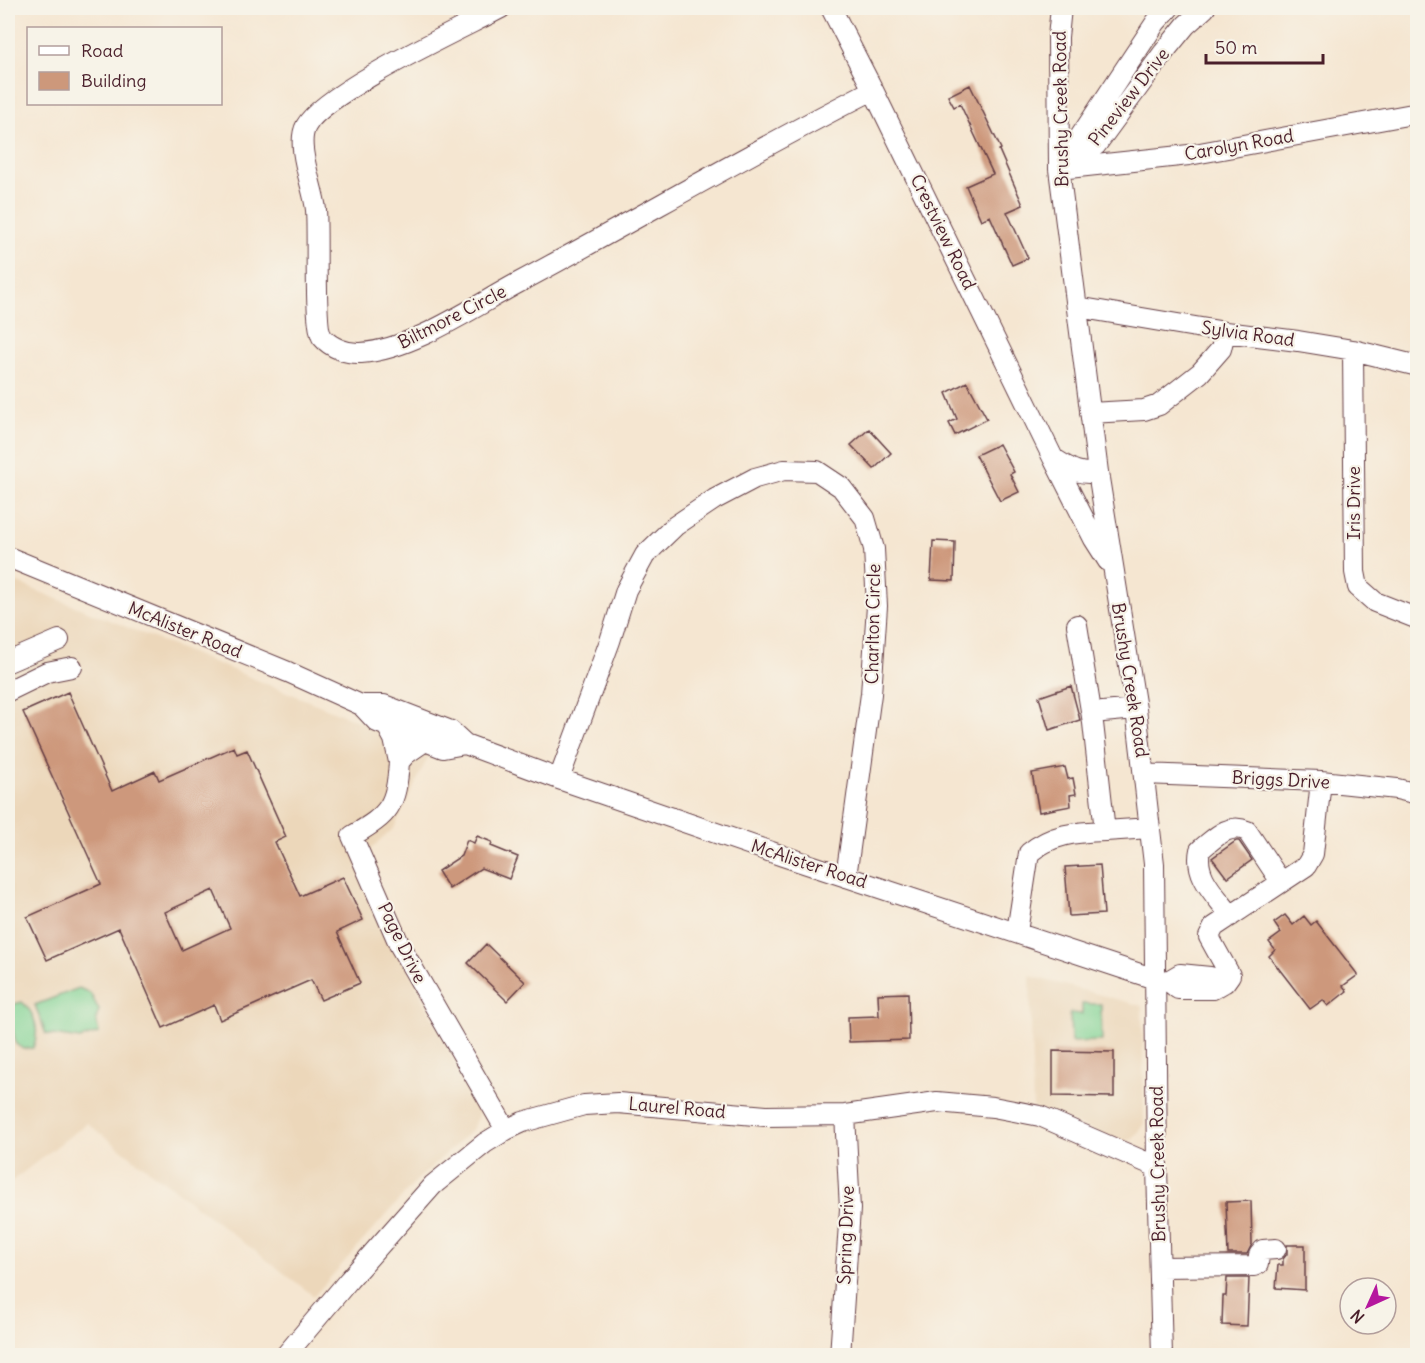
<svg xmlns="http://www.w3.org/2000/svg" width="1425" height="1363" font-family="Delius,sans-serif">
	<style>
		.built { fill: #ecd7ba }
		.green { fill: #82d394; stroke: #667960; stroke-width: 1.5 }
		.building { fill: #cd987b; fill-rule: evenodd }
		.lines { fill: none; stroke-linecap: round; stroke-linejoin: round }
		.minor-casing { stroke: #643d44; stroke-width: 22 }
		.minor { stroke: #fff; stroke-width: 20 }
		.labels { text-anchor: middle; stroke-width: 4.5; stroke-linejoin: round; paint-order: stroke }
		.street-label { font-size: 18px; fill: #4a1f2b; stroke: #f7f3e8 }
	</style>
	<rect width="100%" height="100%" fill="#f7f3e8"/>
	<filter id="ink" filterUnits="userSpaceOnUse"><feTurbulence type="fractalNoise" baseFrequency=".0167" numOctaves="2"/><feDisplacementMap in="SourceGraphic" scale="12" xChannelSelector="R" yChannelSelector="G"/><feConvolveMatrix kernelMatrix="1 2 1 2 8 2 1 2 1" color-interpolation-filters="sRGB"/></filter>
	<filter id="wash" filterUnits="userSpaceOnUse"><feTurbulence type="fractalNoise" baseFrequency=".008" numOctaves="4" result="noise"/><feDisplacementMap in="SourceGraphic" scale="24" xChannelSelector="R" yChannelSelector="G"/><feGaussianBlur stdDeviation="1.35" result="paint"/><feColorMatrix in="noise" values="0 0 0 0 0 0 0 0 0 0 0 0 0 0 0 0 0 1.4 0 .05"/><feComposite in="paint" operator="in"/></filter>
	<g filter="url(#wash)">
		<rect width="100%" height="100%" fill="#f5e6d1"/>
		<path class="built" d="M8 579 400 738 430 753 394 828 356 862 479 1112 472 1130 417 1180 314 1296 87 1123 8 1184Z
			M1030 976 1142 1006 1144 1125 1133 1139 1122 1142 1033 1107Z"/>
		<path class="green" d="M79 988 90 993 99 1010 96 1019 99 1033 80 1039 46 1034 35 1005Z
			M22 1002C36 1014 40 1031 33 1048L23 1049 16 1044 8 1010 14 1004Z
			M1082 1004H1101L1102 1041 1071 1042 1070 1013 1082 1014Z"/>
		<g id="blocks">
			<path class="building" d="M970 85 1001 149 999 150 1023 205 1007 212 1028 258 1012 265 990 216 981 220 966 186 993 174 960 104 954 107 948 96Z
				M967 382 987 419 955 435 949 423 957 419 946 393Z
				M869 429 891 453 874 469 851 445Z
				M999 444 1014 472 1010 474 1019 492 1000 501 976 455Z
				M933 541 955 542 954 581 931 580Z
				M1071 686 1080 720 1049 730 1039 697Z
				M68 692 112 791 155 771 159 780 234 747 237 754 247 750 286 837 275 842 300 896 343 877 363 920 337 932 360 983 321 1000 311 980 220 1020 214 1005 163 1028 119 928 47 960 27 917 101 884 23 712ZM213 890 230 928 182 950 165 912Z
				M1065 767 1068 779 1073 778 1076 794 1070 795 1071 806 1039 812 1032 773Z
				M477 836 492 842 491 846 518 857 509 879 481 868 449 889 438 871 461 856 467 840 474 843Z
				M1236 841H1239L1252 860 1227 878 1212 858Z
				M1100 865 1104 914 1069 916 1065 867Z
				M1285 915 1293 925 1304 916 1311 925 1316 921 1358 975 1343 986 1347 991 1328 1006 1323 1000 1310 1009 1269 956 1275 950 1269 942 1281 933 1274 923Z
				M486 944 525 982 507 1001 468 963Z
				M908 993 909 1040 849 1042 848 1017 879 1016 878 994Z
				M1053 1051 1114 1052V1097L1053 1096Z
				M1251 1201 1252 1244 1247 1254H1228L1226 1202Z
				M1287 1245H1305V1290L1276 1288 1278 1265H1283V1259L1287 1254Z
				M1227 1278H1249L1247 1326 1222 1325 1223 1296H1226Z"/>
		</g>
	</g>
	<g filter="url(#ink)">
		<use href="#blocks" fill-opacity="0" stroke="#643d44" stroke-width="1.5"/>
		<g class="lines">
			<g class="minor-casing">
				<path id="minor" d="M501 8C461 29 324 92 306 126 295 146 314 188 316 210 318 232 314 326 322 337 331 348 348 354 361 353 411 350 472 308 516 284 636 220 752 151 873 90
					M831 8 873 90 1053 458C1069 468 1079 476 1098 472
					M1061 8 1058 37 1059 169 1098 472 1136 709 1154 864 1157 1167 1162 1356
					M1062 164 1156 22 1169 8
					M1063 166 1096 145 1164 52 1186 25 1205 8
					M1059 169 1189 155 1418 113
					M1077 307 1225 332 1298 341 1353 350 1418 366
					M1353 350 1355 572 1358 587 1375 602 1418 619
					M1090 413 1144 410 1159 405 1200 373 1221 349 1225 332
					M1053 458 1094 539 1108 561
					M8 557 288 672 361 705
					M8 662 59 640
					M8 691 47 672 72 667
					M1092 713 1136 709
					M387 726 394 739 399 762 406 754 425 741
					M465 744 443 748 377 722 361 705H384L451 731 465 744 559 779 783 856 1155 979 1168 981 1178 989H1213L1225 982 1210 977 1180 974 1168 981
					M399 762C396 806 390 814 352 836L400 946 506 1130
					M1144 774 1321 781 1397 789 1418 794
					M559 779 610 641 626 590 645 555 675 526 715 499 755 478 784 470 817 471 841 487 865 518 874 549 877 606 871 694 846 877
					M1105 831 1150 828
					M1231 916C1216 895 1194 877 1200 850 1214 839 1228 822 1247 831L1281 882
					M1017 932 1029 853C1052 834 1076 832 1105 831L1093 723 1077 625
					M1225 982 1230 975 1209 937 1214 927 1306 866 1313 854 1321 781
					M1160 1267 1254 1266 1258 1264 1259 1255 1263 1250 1276 1249
					M285 1356 349 1280 433 1185 485 1143 506 1130 523 1122 584 1105 618 1103 766 1116 845 1115 937 1102 993 1107 1040 1116 1157 1167
					M840 1356 850 1209 845 1115"/>
			</g>
			<use href="#minor" class="minor"/>
		</g>
	</g>
	<g class="labels">
		<g class="street-label">
			<text transform="translate(1129 97) rotate(-52)" y="6">Pineview Drive</text>
			<text transform="translate(1061 109) rotate(-91)" y="6">Brushy Creek Road</text>
			<text transform="translate(1239 145) rotate(-10)" y="6">Carolyn Road</text>
			<text transform="translate(943 232) rotate(64)" y="6">Crestview Road</text>
			<text transform="translate(452 317) rotate(-27)" y="6">Biltmore Circle</text>
			<text transform="translate(1248 334) rotate(8)" y="6">Sylvia Road</text>
			<text transform="translate(1354 503) rotate(-90)" y="6">Iris Drive</text>
			<text transform="translate(873 624) rotate(-89)" y="6">Charlton Circle</text>
			<text transform="translate(185 630) rotate(22)" y="6">McAlister Road</text>
			<text transform="translate(1130 680) rotate(81)" y="6">Brushy Creek Road</text>
			<text transform="translate(1281 780) rotate(3)" y="6">Briggs Drive</text>
			<text transform="translate(809 864) rotate(18)" y="6">McAlister Road</text>
			<text transform="translate(402 943) rotate(64)" y="6">Page Drive</text>
			<text transform="translate(677 1108) rotate(5)" y="6">Laurel Road</text>
			<text transform="translate(1158 1164) rotate(-91)" y="6">Brushy Creek Road</text>
			<text transform="translate(846 1235) rotate(-88)" y="6">Spring Drive</text>
		</g>
	</g>
	<rect width="1425" height="1363" fill="none" stroke="#f7f3e8" stroke-width="30"/>
	<rect x="27" y="27" width="195" height="78" fill="#f7f3e8" stroke="#b29e9c" stroke-width="1.5"/>
	<rect x="39" y="46" width="30" height="9" fill="#ffffff" stroke="#b29e9c" stroke-width="1.5"/>
	<text x="81" y="57" font-size="18" fill="#4a1f2b">Road</text>
	<rect x="39" y="72" width="30" height="18" fill="#cd987b" stroke="#b29e9c" stroke-width="1.5"/>
	<text x="81" y="87" font-size="18" fill="#4a1f2b">Building</text>
	<g transform="translate(1368 1306) rotate(225)"><circle r="28" fill="#f7f3e8" stroke="#b29e9c" stroke-width="1.5"/>
	<path d="M0-4.5L10 22L0 15L-10 22Z" fill="#b5179e"/>
	<text y="-9" font-size="16" font-weight="bold" text-anchor="middle" fill="#4a1f2b">N</text>
	</g>
	<path d="M1206 54v9h117v-9" fill="none" stroke="#4a1f2b" stroke-width="3"/>
	<text x="1215" y="54" font-size="18" fill="#4a1f2b" stroke="#f7f3e8" stroke-width="4.5" paint-order="stroke">50 m</text>
</svg>
